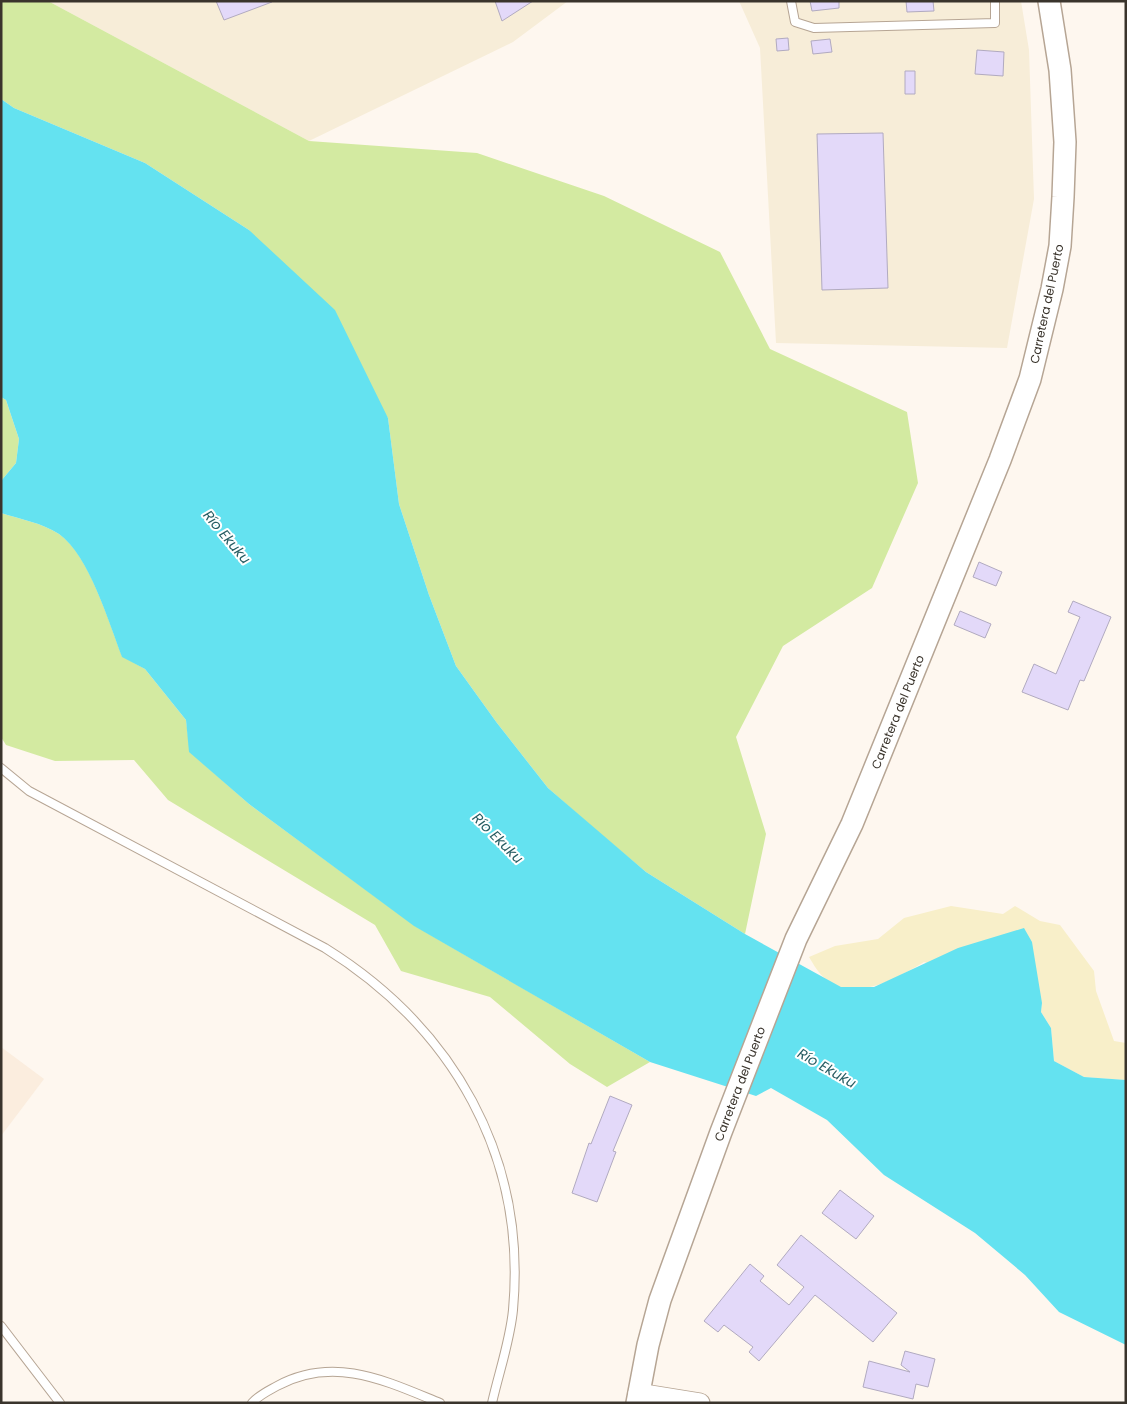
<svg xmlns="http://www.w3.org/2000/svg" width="1127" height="1404" font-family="Poppins,sans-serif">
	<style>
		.built { fill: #fbedde }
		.industrial { fill: #f7edd8 }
		.green { fill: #d3eaa1 }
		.sand { fill: #f8efc9 }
		.water { fill: #64e2f0 }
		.building { fill: #e3d9f9; stroke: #b1aac0 }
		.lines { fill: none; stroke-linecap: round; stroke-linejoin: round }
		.service-casing { stroke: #b6a594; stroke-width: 10 }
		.tertiary-casing { stroke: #b6a594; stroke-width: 21 }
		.secondary-casing { stroke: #b6a594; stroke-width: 24 }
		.service { stroke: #fff; stroke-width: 8 }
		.tertiary { stroke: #fff; stroke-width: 19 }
		.secondary { stroke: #fff; stroke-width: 21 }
		.labels { text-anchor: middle; stroke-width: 4; stroke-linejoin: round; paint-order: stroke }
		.street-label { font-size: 12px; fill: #3a342c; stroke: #fff }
		.water-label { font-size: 14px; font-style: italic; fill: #275d63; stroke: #fff }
	</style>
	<rect width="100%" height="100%" fill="#fef7ef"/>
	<path class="built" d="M1 1047 44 1079 1 1136Z"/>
	<path class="industrial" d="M48 1H568L513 42 309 141Z
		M739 1H1021L1029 50 1034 199 1007 348 776 343 760 48Z"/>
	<path class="green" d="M1 1H48L309 141 477 153 604 196 720 252 770 349 907 412 918 483 872 588 783 646 736 737 766 834 745 934 646 872 597 831 548 788 497 723 456 666 429 595 399 504 388 418 249 230 145 163 14 108 1 99Z
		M1 397 6 400 19 439 16 463 1 481Z
		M1 513C20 519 42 523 59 534 89 554 109 623 122 656L145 669 186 720 190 752 249 804 415 926 650 1062 607 1087 570 1064 490 997 401 971 375 925 168 800 134 760 55 761 6 745 1 737Z"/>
	<path class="sand" d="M951 906 1003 914 1015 906 1040 921 1060 925 1094 971 1096 991 1114 1041 1126 1043V1080L1084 1077 1054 1061 1051 1028 1041 1012 1042 1003 924 962C897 978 855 1003 826 979 818 973 814 965 809 957L835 946 878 939 904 918Z"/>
	<path class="water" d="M1 99 14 108 145 163 249 230 335 310 388 418 399 504 429 595 456 666 497 723 548 788 646 872 745 934 841 987H874L958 948 1024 928 1032 942 1042 1003 1041 1012 1051 1028 1054 1061 1084 1077 1126 1080V1345L1059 1312 1025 1275 975 1233 884 1175 827 1120 771 1088 756 1096 650 1062 414 926 249 804 189 752 186 720 145 669 122 657C109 623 89 555 59 534 42 523 20 519 1 513V481L16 463 19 439 6 400 1 397Z"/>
	<path class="building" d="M216 1H272V2L224 20Z
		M495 1H533L502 21Z
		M810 1H839V8L812 11Z
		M906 1H933L934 11 907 12Z
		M788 38 789 50 777 51 776 39Z
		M830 39 832 52 813 54 811 41Z
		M977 50 1004 52 1003 76 975 74Z
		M905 71H915V94H905Z
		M883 133 888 288 822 290 817 134Z
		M979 562 1002 572 996 586 973 577Z
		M1073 601 1111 617 1084 681 1080 680 1068 710 1022 692 1034 664 1056 674 1080 617 1068 612Z
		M960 611 991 624 985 638 954 625Z
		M610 1096 632 1105 613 1151 616 1152 597 1202 572 1193 589 1143 591 1144Z
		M840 1190 874 1216 856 1239 822 1213Z
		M801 1235 897 1313 873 1342 815 1295 759 1361 749 1352 753 1347 724 1325 718 1332 704 1321 750 1264 764 1276 760 1281 789 1305 804 1287 777 1265Z
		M905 1351 935 1359 928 1387 916 1384 913 1399 863 1387 869 1361 910 1372 901 1365Z"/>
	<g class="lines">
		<g class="service-casing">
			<path id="service" d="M791 1 795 22 814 28 995 23V1
				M1 768 29 791 325 948C453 1028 527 1156 513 1310 510 1341 499 1372 492 1403
				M1 1326 60 1403
				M252 1403C259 1395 268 1391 277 1386 334 1355 386 1381 440 1403"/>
		</g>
		<g class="tertiary-casing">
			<path id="tertiary" d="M638 1393 700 1403"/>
		</g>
		<g class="secondary-casing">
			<path id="secondary" d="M637 1403 648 1345 660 1300 721 1132 796 939 852 824 1000 460 1030 379 1052 289 1060 246 1063 197 1065 142 1060 70 1049 1"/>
		</g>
		<use href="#service" class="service"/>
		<use href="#tertiary" class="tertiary"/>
		<use href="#secondary" class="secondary"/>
	</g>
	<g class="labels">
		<g class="street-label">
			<text transform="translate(1047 304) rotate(-78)" y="4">Carretera del Puerto</text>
			<text transform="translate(898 712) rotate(-68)" y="4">Carretera del Puerto</text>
			<text transform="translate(740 1084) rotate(-69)" y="4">Carretera del Puerto</text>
		</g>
		<g class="water-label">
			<text transform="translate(227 537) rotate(50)" y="5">Río Ekuku</text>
			<text transform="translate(498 838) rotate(45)" y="5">Río Ekuku</text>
			<text transform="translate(827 1068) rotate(30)" y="5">Río Ekuku</text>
		</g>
	</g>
	<rect width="1127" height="1404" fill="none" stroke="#3a342c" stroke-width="5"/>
</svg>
